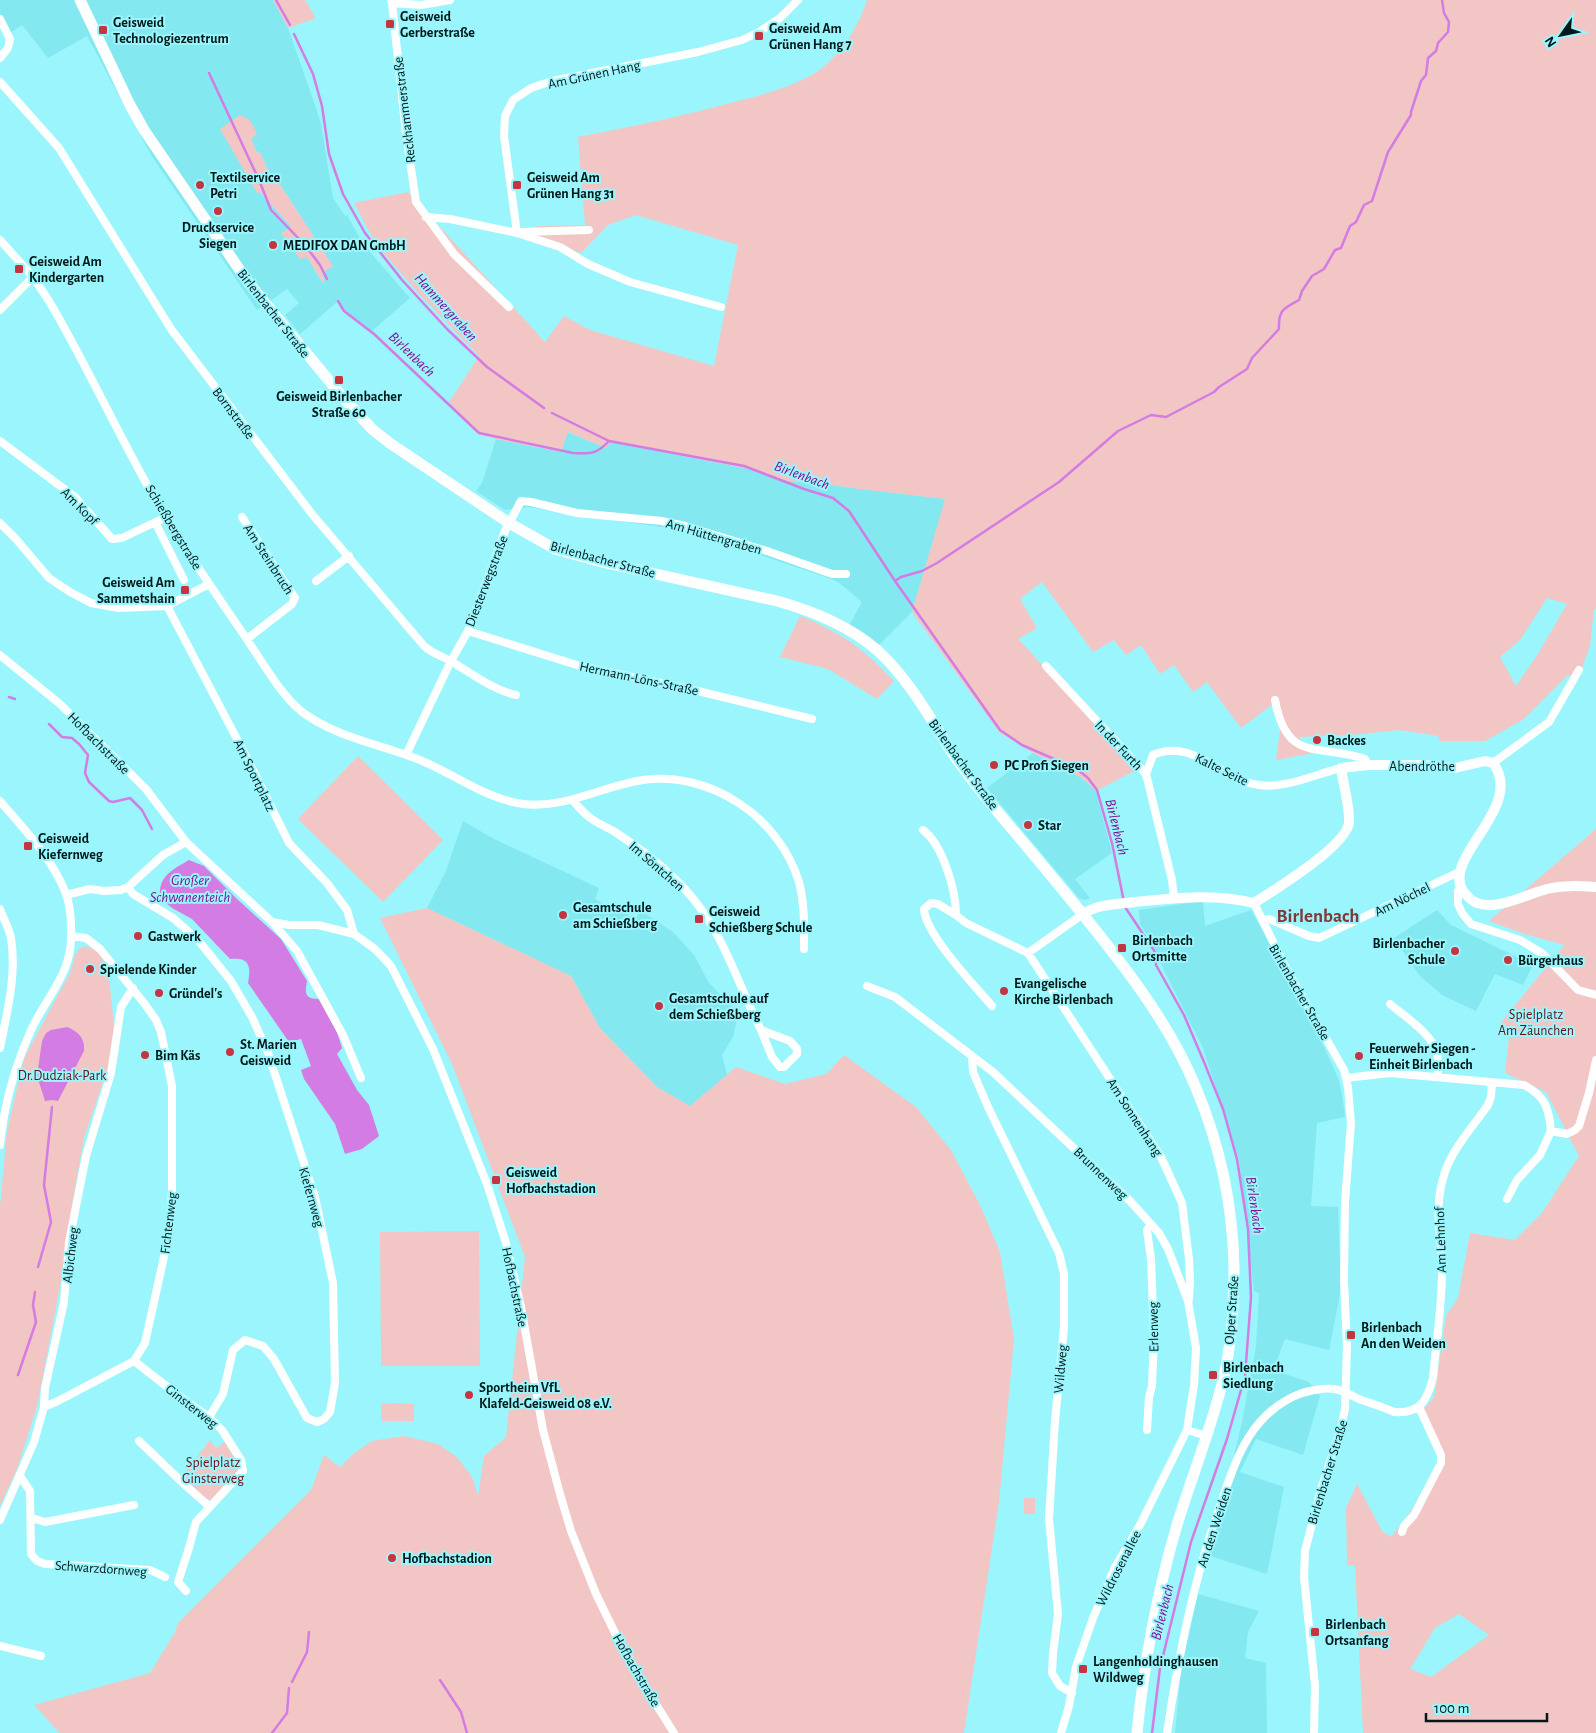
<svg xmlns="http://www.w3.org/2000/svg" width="1596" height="1733" font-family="'Alegreya Sans',sans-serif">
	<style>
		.built { fill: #83e8ef; fill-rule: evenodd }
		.green { fill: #f2c6c4; fill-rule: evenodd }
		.water { fill: #d37ce3 }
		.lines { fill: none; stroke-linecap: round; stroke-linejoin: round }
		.stream { stroke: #d37ce3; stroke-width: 2.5 }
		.minor { stroke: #fff; stroke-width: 8 }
		.tertiary { stroke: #fff; stroke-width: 10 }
		.secondary { stroke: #fff; stroke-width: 11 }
		.poi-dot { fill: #c53541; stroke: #9af6fc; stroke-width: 2 }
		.labels { text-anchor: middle; stroke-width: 4; stroke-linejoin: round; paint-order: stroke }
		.poi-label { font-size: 14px; font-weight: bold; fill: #00191b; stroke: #9af6fc; text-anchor: start }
		.street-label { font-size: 14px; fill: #00191b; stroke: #9af6fc }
		.park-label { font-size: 14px; fill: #660f19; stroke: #9af6fc }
		.water-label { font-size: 15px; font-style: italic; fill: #811193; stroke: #9af6fc }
		.district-label { font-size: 19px; font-weight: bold; fill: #80383a; stroke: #9af6fc }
	</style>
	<rect width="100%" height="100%" fill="#9af6fc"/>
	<path class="built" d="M0 0H273L288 28 316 108 321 124 333 198 345 216 347 215 363 244 410 298 372 331 345 310 339 300 300 334 285 315 299 303 287 289 257 310 151 155 87 36 48 58 22 25 10 33 0 15ZM240 115 258 154 260 153 274 181 277 180 332 265 322 274V282L307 257 282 234 292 227 259 192 257 193Z
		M567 432 606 448 610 442 744 468 788 481 821 483 852 488 946 499 912 612 873 651 846 631 862 602 838 582 826 577 712 539 681 530 528 507 505 510 476 491 482 483 496 439 561 452Z
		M1033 753 1082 778 1096 791 1112 853 1075 879 1090 898 1085 900 1079 898 987 788Z
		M463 821 494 839 599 888 595 899 636 919 640 910 673 932 694 955 709 983 732 1007 736 1024 733 1037 722 1055 727 1075 690 1106 657 1087 600 1028 571 976 427 908 446 871Z
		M1203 901 1205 926 1251 910 1314 1025 1339 1080 1343 1101 1345 1117 1317 1123 1311 1206 1338 1207 1341 1289 1329 1350 1285 1339 1273 1370 1309 1382 1320 1396 1303 1455 1256 1439 1240 1472 1284 1487 1267 1574 1210 1556 1242 1422 1256 1347 1259 1293 1254 1291 1239 1159 1203 1048 1162 966 1160 957 1140 924 1139 910Z
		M1437 910 1451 925 1533 965 1523 985 1495 974 1476 1011 1442 995 1419 975 1394 938Z
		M1198 1594 1259 1611 1248 1632 1245 1658 1266 1663 1267 1733H1175L1181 1670Z"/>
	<path class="green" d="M273 0H305L316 18 288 28Z
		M867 0H1596V609H1594L1590 646 1578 678 1568 675 1524 719 1485 741H1440L1438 736 1399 730 1351 735 1298 737 1314 753 1276 760 1280 730 1273 704 1241 728 1207 682 1193 692 1174 665 1160 674 1141 645 1126 655 1114 640 1093 652 1042 582 1020 599 1037 628 1018 639 1140 768 1096 791 1082 778 1033 753 999 732 912 612 945 499 852 488 821 483 788 481 744 468 611 442 606 448 568 432 561 452 496 439 478 434 449 402 479 356 418 293 376 244 354 203 408 192 545 342 564 316 590 330 714 366 738 245 636 215 608 225 581 253 536 241V226L585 225 578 137C629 127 680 117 730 103 758 96 786 89 812 75 837 61 859 27 867 0ZM1547 598 1567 604 1538 654 1516 686 1500 657 1520 640Z
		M240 115C251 119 253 124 257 135L251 138 257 153 260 152 273 181 277 180 333 266 322 273 325 280 323 283 307 257 300 259 281 233 291 227 260 192 257 193 220 129Z
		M800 616C841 632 864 649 894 681L877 699 828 669 780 657Z
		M358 756 443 840 383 902 298 819Z
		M1596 829V1733H1363L1355 1565 1347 1566 1346 1508 1357 1484 1382 1531 1391 1537 1413 1508 1434 1471 1445 1456 1419 1414 1434 1398 1446 1316 1458 1298 1470 1233 1515 1240 1542 1213 1579 1156 1546 1092 1505 1073 1509 1038 1499 1025 1564 945 1525 934 1489 921ZM1459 1614 1489 1635 1431 1677 1410 1669 1435 1628Z
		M427 908 571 976 600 1028 657 1087 690 1106 736 1067 785 1084 826 1074 844 1055 916 1107 951 1150 981 1207 1000 1252 1014 1339 999 1502 964 1733H60L34 1705 150 1673 175 1632 178 1623 311 1490 324 1455 340 1467 353 1454 372 1441 404 1436 438 1444 457 1457 472 1477 478 1496 484 1456 506 1437 525 1257 452 1064 380 918Z
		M85 946 96 950 108 966 114 1027 111 1058 84 1138 72 1205 61 1281 37 1407 17 1469 0 1506V1207L7 1131 24 1058 71 971 75 955 79 949Z
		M479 1231 480 1366H381L380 1232Z
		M381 1403 414 1404V1421H381Z
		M210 1440 216 1448 225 1442 237 1462 238 1472 212 1500 203 1499 181 1478Z
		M1024 1498H1035V1514H1024Z"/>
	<path class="water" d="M189 860 204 866 237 899 281 939 307 981C305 993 304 999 319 999L337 1032 342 1048 337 1054 357 1090 369 1105 379 1136 362 1149 345 1154 335 1124 304 1079 301 1070 311 1066 301 1039 289 1042 248 983C251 966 250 957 230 959L192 919 172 908 160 898C158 876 172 870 189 860Z
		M67 1027C79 1032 85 1038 84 1051L58 1101 52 1100 45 1101 37 1076 42 1041 46 1033 51 1030Z"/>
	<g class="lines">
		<path class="stream" d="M276 0 290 25
			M294 34 313 74 322 106 329 154 343 194 365 233 402 280 447 329 487 367 544 408
			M209 73 259 180 271 210 305 245 320 265 327 279
			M338 301 344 311 374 334 479 433 573 453C591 454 597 454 609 441L744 466 804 489 833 498 849 511 895 581 1000 730 1022 745 1077 769 1088 778 1097 790 1112 843 1124 902
			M552 413 609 441
			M895 581 901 577 922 571 937 563 1059 482 1118 431 1151 415 1166 417 1214 392 1219 387 1247 369 1252 358 1279 329C1278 310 1284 308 1299 300L1302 291 1312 276 1324 269 1335 250 1341 248 1350 226 1356 222 1364 205 1372 201 1388 152 1411 115V112L1421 81 1426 75 1428 58 1436 51 1438 43 1448 32 1449 22 1444 13 1442 0
			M9 697 15 699
			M49 724 62 737 72 738 79 744 88 755 85 773 89 782 109 801 113 802 130 798 142 810 152 829
			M1125 907 1155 952 1156 965 1184 1015 1204 1062 1223 1109 1237 1159 1248 1229 1251 1297 1245 1376 1227 1439 1191 1542 1160 1668 1152 1733
			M38 1267 51 1222 44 1185 52 1107
			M18 1375 36 1322 33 1305 35 1292
			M440 1680 461 1712 467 1733
			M292 1682 307 1652 309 1632
			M272 1733 287 1713 289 1688"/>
		<path class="minor" d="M391 0 392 3 406 134 416 202 454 254 509 307
			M392 3 421 5 450 0
			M0 19 10 39 8 48 0 58
			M0 82 59 148 171 329 312 514 424 646C433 654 442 656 452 662 473 674 493 690 516 695
			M426 217 450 219 517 233 560 247 588 264 630 282 721 307
			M521 232 589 230
			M517 233 504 136 505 116 513 100 531 88 552 81 698 52 742 40 759 32 780 18 798 0
			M0 240 33 277 49 301C91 372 124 448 166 518 191 558 218 597 244 635 260 658 280 694 301 711 336 738 381 744 420 760 454 774 486 799 523 804 566 809 602 786 643 780 711 771 779 817 799 882 805 905 804 926 804 949
			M0 310 33 277
			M0 441 75 497 112 539 122 538 166 517
			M242 517 295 598 292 604 247 639
			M155 522 184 580
			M0 523 16 539 49 578 70 592 91 603 119 608 167 606 209 584
			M316 581 349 556
			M167 606 248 760 289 843 327 883 347 910 354 934
			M468 631 580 666 698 691 812 719
			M0 655 60 704 146 789 186 842
			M451 661 468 631 505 531 521 501 531 502 577 513 662 521 685 526 767 551 832 574H846
			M1046 666 1146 774 1172 880 1174 898
			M1275 700C1287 764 1318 743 1365 759L1368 765
			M406 755 448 667
			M1493 763 1549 722 1579 670
			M1146 774 1153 755C1192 737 1222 780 1259 785 1286 789 1315 774 1341 768
			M0 801C24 829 53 859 66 894 70 905 71 916 71 927 74 972 50 991 32 1028 15 1065 4 1105 0 1145
			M573 801C578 806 583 812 589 817 596 823 607 827 615 832 635 845 655 860 672 876 721 921 733 974 761 1030L790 1041 797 1049V1054L784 1067H780L772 1057 761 1030
			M923 830C943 845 956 891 956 915L966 923 1028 953 1083 914
			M128 887 133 894 173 918 198 940 231 981 252 1017 268 1053 315 1197 333 1283 335 1383 330 1412 324 1419 317 1422 307 1418 274 1359 263 1346 245 1340 233 1350 223 1394 209 1417
			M1461 887 1458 891V904L1462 913 1471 924 1520 940 1543 954 1578 990 1596 995
			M66 895 90 889 104 891 121 890 128 887 163 855 186 842 272 922 297 951 343 1035 361 1078
			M1254 903 1287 970 1344 1070 1348 1087 1351 1123 1345 1202 1344 1281 1347 1346 1345 1409 1341 1428 1321 1489 1305 1551 1304 1577 1315 1686 1314 1733
			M0 909C3 918 9 928 11 938 17 975 7 1012 0 1048
			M956 915 938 904 931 903 924 909C925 934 975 986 992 1006
			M1262 920 1269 919 1309 936 1319 938 1459 872
			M272 922 289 925H318L354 934 375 949 391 966 433 1049 487 1184 506 1243 521 1307 543 1430 560 1494 571 1531 596 1594 617 1637 639 1677 674 1733
			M1028 953 1161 1157 1182 1203 1189 1259 1190 1281 1189 1299
			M867 986 895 997 993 1072 1130 1201 1159 1233 1168 1249 1188 1301 1196 1348 1194 1385 1187 1430
			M1390 1004C1404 1016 1434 1035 1437 1054 1439 1061 1438 1070 1438 1077
			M972 1056 973 1072 988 1107 1059 1253 1064 1274V1327L1055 1421 1049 1519 1058 1614 1053 1653 1052 1673 1060 1686 1072 1693
			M1346 1078 1390 1073 1524 1085C1545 1096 1549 1108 1551 1131L1567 1134 1575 1130 1579 1126 1589 1093 1596 1060
			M1507 1199 1517 1180 1540 1155 1551 1131
			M134 1361 183 1399 209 1417 222 1430 241 1460 243 1471 196 1522 189 1548 178 1582 186 1591
			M44 1407 58 1401 134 1361 145 1343 165 1252 169 1234 172 1190V1086L161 1032 156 1020 144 1003 100 949 86 938 72 936
			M1147 1430 1149 1397 1152 1386 1154 1338 1151 1259 1147 1230 1151 1224
			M139 1441 185 1485 210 1507
			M20 1476 30 1491 31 1554 37 1561 45 1564 150 1570 165 1577
			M32 1518 45 1522 134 1505
			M0 1520 34 1442 44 1407 45 1388 64 1302 69 1242 86 1156 111 1073 121 1007 133 988
			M1402 1532 1404 1526 1414 1515 1441 1463V1455L1419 1407
			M0 1646 41 1656
			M1061 1733 1069 1706 1076 1667 1093 1618 1114 1569 1141 1523 1187 1430 1207 1436
			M1167 1733C1179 1653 1194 1577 1222 1500 1231 1474 1241 1443 1260 1422 1274 1406 1294 1393 1315 1390 1321 1389 1328 1388 1334 1389 1342 1390 1351 1395 1359 1399 1370 1403 1383 1407 1394 1412 1420 1414 1427 1401 1433 1378 1436 1343 1442 1307 1442 1271 1442 1234 1432 1207 1446 1169 1455 1146 1474 1125 1488 1105L1491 1097 1492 1082"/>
		<path class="tertiary" d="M1083 914C1098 904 1118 904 1135 902 1174 898 1215 893 1254 903 1273 891 1348 845 1349 822 1350 808 1343 783 1341 768L1368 765H1424L1455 768 1485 761 1493 763C1526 807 1441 857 1463 891 1467 896 1471 901 1477 903 1496 911 1527 894 1547 889 1563 885 1579 886 1596 887"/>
		<path class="secondary" d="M80 0 130 105 144 130 248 282 345 400 373 430 391 444 509 523 555 549 602 562 777 601C813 611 848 625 877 650 908 678 929 716 951 751 964 770 977 787 991 804 1034 855 1077 905 1117 958 1148 998 1177 1041 1196 1088 1220 1145 1233 1206 1234 1268 1234 1305 1232 1344 1223 1380 1211 1429 1192 1476 1177 1525 1157 1593 1144 1663 1137 1733"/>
	</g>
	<g class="poi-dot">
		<rect x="385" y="19" width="10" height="10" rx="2.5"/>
		<rect x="98" y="25" width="10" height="10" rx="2.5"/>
		<rect x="754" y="31" width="10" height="10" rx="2.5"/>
		<circle cx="200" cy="185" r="5"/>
		<rect x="512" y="180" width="10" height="10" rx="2.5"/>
		<circle cx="218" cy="211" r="5"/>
		<circle cx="273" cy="245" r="5"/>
		<rect x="14" y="264" width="10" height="10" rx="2.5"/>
		<rect x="334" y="375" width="10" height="10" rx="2.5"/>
		<rect x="180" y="585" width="10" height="10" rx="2.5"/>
		<circle cx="1317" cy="740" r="5"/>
		<circle cx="994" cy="765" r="5"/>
		<circle cx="1028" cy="825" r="5"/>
		<rect x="23" y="841" width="10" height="10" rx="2.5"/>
		<circle cx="563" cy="915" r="5"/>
		<rect x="694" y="914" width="10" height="10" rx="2.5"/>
		<circle cx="138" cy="936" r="5"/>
		<rect x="1117" y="943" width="10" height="10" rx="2.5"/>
		<circle cx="1455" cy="951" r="5"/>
		<circle cx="1508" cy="960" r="5"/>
		<circle cx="90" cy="969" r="5"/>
		<circle cx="1004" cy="991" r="5"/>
		<circle cx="159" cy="993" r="5"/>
		<circle cx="659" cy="1006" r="5"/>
		<circle cx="230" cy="1052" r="5"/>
		<circle cx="145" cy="1055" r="5"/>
		<circle cx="1359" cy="1056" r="5"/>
		<rect x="491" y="1175" width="10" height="10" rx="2.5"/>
		<rect x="1346" y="1330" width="10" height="10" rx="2.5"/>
		<rect x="1208" y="1370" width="10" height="10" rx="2.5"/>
		<circle cx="469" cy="1395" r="5"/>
		<circle cx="392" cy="1558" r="5"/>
		<rect x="1310" y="1627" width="10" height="10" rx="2.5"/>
		<rect x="1078" y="1664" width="10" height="10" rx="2.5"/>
	</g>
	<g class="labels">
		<g class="poi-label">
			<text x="400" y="21">Geisweid<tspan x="400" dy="16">Gerberstraße</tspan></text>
			<text x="113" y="27">Geisweid<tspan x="113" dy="16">Technologiezentrum</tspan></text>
			<text x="769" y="33">Geisweid Am<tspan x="769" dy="16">Grünen Hang 7</tspan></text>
			<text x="210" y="182">Textilservice<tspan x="210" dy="16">Petri</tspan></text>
			<text x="527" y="182">Geisweid Am<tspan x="527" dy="16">Grünen Hang 31</tspan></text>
			<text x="218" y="232" text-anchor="middle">Druckservice<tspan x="218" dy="16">Siegen</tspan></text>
			<text x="283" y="250">MEDIFOX DAN GmbH</text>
			<text x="29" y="266">Geisweid Am<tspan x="29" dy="16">Kindergarten</tspan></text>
			<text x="339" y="401" text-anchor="middle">Geisweid Birlenbacher<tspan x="339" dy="16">Straße 60</tspan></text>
			<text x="175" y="587" text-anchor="end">Geisweid Am<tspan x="175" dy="16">Sammetshain</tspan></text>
			<text x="1327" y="745">Backes</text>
			<text x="1004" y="770">PC Profi Siegen</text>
			<text x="1038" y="830">Star</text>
			<text x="38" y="843">Geisweid<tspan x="38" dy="16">Kiefernweg</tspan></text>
			<text x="573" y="912">Gesamtschule<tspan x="573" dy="16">am Schießberg</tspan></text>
			<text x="709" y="916">Geisweid<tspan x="709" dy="16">Schießberg Schule</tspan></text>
			<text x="148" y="941">Gastwerk</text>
			<text x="1132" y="945">Birlenbach<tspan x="1132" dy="16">Ortsmitte</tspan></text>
			<text x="1445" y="948" text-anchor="end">Birlenbacher<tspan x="1445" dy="16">Schule</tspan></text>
			<text x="1518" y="965">Bürgerhaus</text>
			<text x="100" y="974">Spielende Kinder</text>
			<text x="1014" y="988">Evangelische<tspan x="1014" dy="16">Kirche Birlenbach</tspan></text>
			<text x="169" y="998">Gründel's</text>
			<text x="669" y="1003">Gesamtschule auf<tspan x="669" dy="16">dem Schießberg</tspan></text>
			<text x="240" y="1049">St. Marien<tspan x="240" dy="16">Geisweid</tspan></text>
			<text x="1369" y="1053">Feuerwehr Siegen -<tspan x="1369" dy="16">Einheit Birlenbach</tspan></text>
			<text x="155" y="1060">Bim Käs</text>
			<text x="506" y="1177">Geisweid<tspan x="506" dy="16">Hofbachstadion</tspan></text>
			<text x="1361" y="1332">Birlenbach<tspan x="1361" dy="16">An den Weiden</tspan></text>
			<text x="1223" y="1372">Birlenbach<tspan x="1223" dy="16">Siedlung</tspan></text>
			<text x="479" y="1392">Sportheim VfL<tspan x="479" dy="16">Klafeld-Geisweid 08 e.V.</tspan></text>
			<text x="402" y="1563">Hofbachstadion</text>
			<text x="1325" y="1629">Birlenbach<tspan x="1325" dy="16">Ortsanfang</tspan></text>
			<text x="1093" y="1666">Langenholdinghausen<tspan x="1093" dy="16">Wildweg</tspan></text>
		</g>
		<g class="street-label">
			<text transform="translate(594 74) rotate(-12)" y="5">Am Grünen Hang</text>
			<text transform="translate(404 110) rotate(-97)" y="5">Reckhammerstraße</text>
			<text transform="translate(274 313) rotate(52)" y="5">Birlenbacher Straße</text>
			<text transform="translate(234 413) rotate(53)" y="5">Bornstraße</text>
			<text transform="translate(80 506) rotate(45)" y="5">Am Kopf</text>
			<text transform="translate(174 527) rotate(59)" y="5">Schießbergstraße</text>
			<text transform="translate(714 536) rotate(16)" y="5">Am Hüttengraben</text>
			<text transform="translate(269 559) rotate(57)" y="5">Am Steinbruch</text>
			<text transform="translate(603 559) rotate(15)" y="5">Birlenbacher Straße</text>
			<text transform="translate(486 581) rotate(-69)" y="5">Diesterwegstraße</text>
			<text transform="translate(639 678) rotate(12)" y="5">Hermann-Löns-Straße</text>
			<text transform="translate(99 743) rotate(45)" y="5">Hofbachstraße</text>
			<text transform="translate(1119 745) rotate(47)" y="5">In der Furth</text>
			<text transform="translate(964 764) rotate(54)" y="5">Birlenbacher Straße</text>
			<text x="1422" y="771">Abendröthe</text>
			<text transform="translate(1222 769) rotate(26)" y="5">Kalte Seite</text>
			<text transform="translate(255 775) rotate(64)" y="5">Am Sportplatz</text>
			<text transform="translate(657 866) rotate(41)" y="5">Im Söntchen</text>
			<text transform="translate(1402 899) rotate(-26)" y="5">Am Nöchel</text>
			<text transform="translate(1300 992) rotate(60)" y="5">Birlenbacher Straße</text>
			<text transform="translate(1135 1117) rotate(57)" y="5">Am Sonnenhang</text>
			<text transform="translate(1101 1173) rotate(44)" y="5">Brunnenweg</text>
			<text transform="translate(312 1197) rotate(74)" y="5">Kiefernweg</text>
			<text transform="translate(168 1223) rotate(-83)" y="5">Fichtenweg</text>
			<text transform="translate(1440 1240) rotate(-92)" y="5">Am Lehnhof</text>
			<text transform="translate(70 1255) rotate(-83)" y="5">Albichweg</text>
			<text transform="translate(515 1287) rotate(78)" y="5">Hofbachstraße</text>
			<text transform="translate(1231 1310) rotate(-86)" y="5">Olper Straße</text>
			<text transform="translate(1153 1327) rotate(-91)" y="5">Erlenweg</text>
			<text transform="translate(1060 1369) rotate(-85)" y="5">Wildweg</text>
			<text transform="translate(192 1406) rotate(38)" y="5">Ginsterweg</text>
			<text transform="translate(1327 1472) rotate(-73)" y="5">Birlenbacher Straße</text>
			<text transform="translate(1214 1527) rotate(-72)" y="5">An den Weiden</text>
			<text transform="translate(101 1568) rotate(4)" y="5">Schwarzdornweg</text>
			<text transform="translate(1118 1568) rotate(-63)" y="5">Wildrosenallee</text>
			<text transform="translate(637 1670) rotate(60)" y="5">Hofbachstraße</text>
		</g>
		<g class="park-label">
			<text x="1536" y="1019">Spielplatz<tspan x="1536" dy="16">Am Zäunchen</tspan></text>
			<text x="62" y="1080">Dr.Dudziak-Park</text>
			<text x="213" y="1467">Spielplatz<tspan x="213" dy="16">Ginsterweg</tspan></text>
		</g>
		<g class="water-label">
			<text transform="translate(446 307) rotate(48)" y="5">Hammergraben</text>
			<text transform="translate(412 354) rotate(44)" y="5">Birlenbach</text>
			<text transform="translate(802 475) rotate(20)" y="5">Birlenbach</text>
			<text transform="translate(1117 827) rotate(76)" y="5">Birlenbach</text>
			<text x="190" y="885">Großer<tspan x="190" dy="17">Schwanenteich</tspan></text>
			<text transform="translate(1255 1205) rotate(82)" y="5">Birlenbach</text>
			<text transform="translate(1162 1612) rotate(-76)" y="5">Birlenbach</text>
		</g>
		<g class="district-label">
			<text x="1318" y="922">Birlenbach</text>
		</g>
	</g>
	<g transform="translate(1561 35) rotate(237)" stroke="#9af6fc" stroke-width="4" paint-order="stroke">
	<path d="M0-4L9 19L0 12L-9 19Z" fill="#00191b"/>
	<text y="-8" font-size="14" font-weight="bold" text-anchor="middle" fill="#00191b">N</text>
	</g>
	<path d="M1426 1713v8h121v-8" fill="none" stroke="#00191b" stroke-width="2.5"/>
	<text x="1434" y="1713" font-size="15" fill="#00191b" stroke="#9af6fc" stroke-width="4" paint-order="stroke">100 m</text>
</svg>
